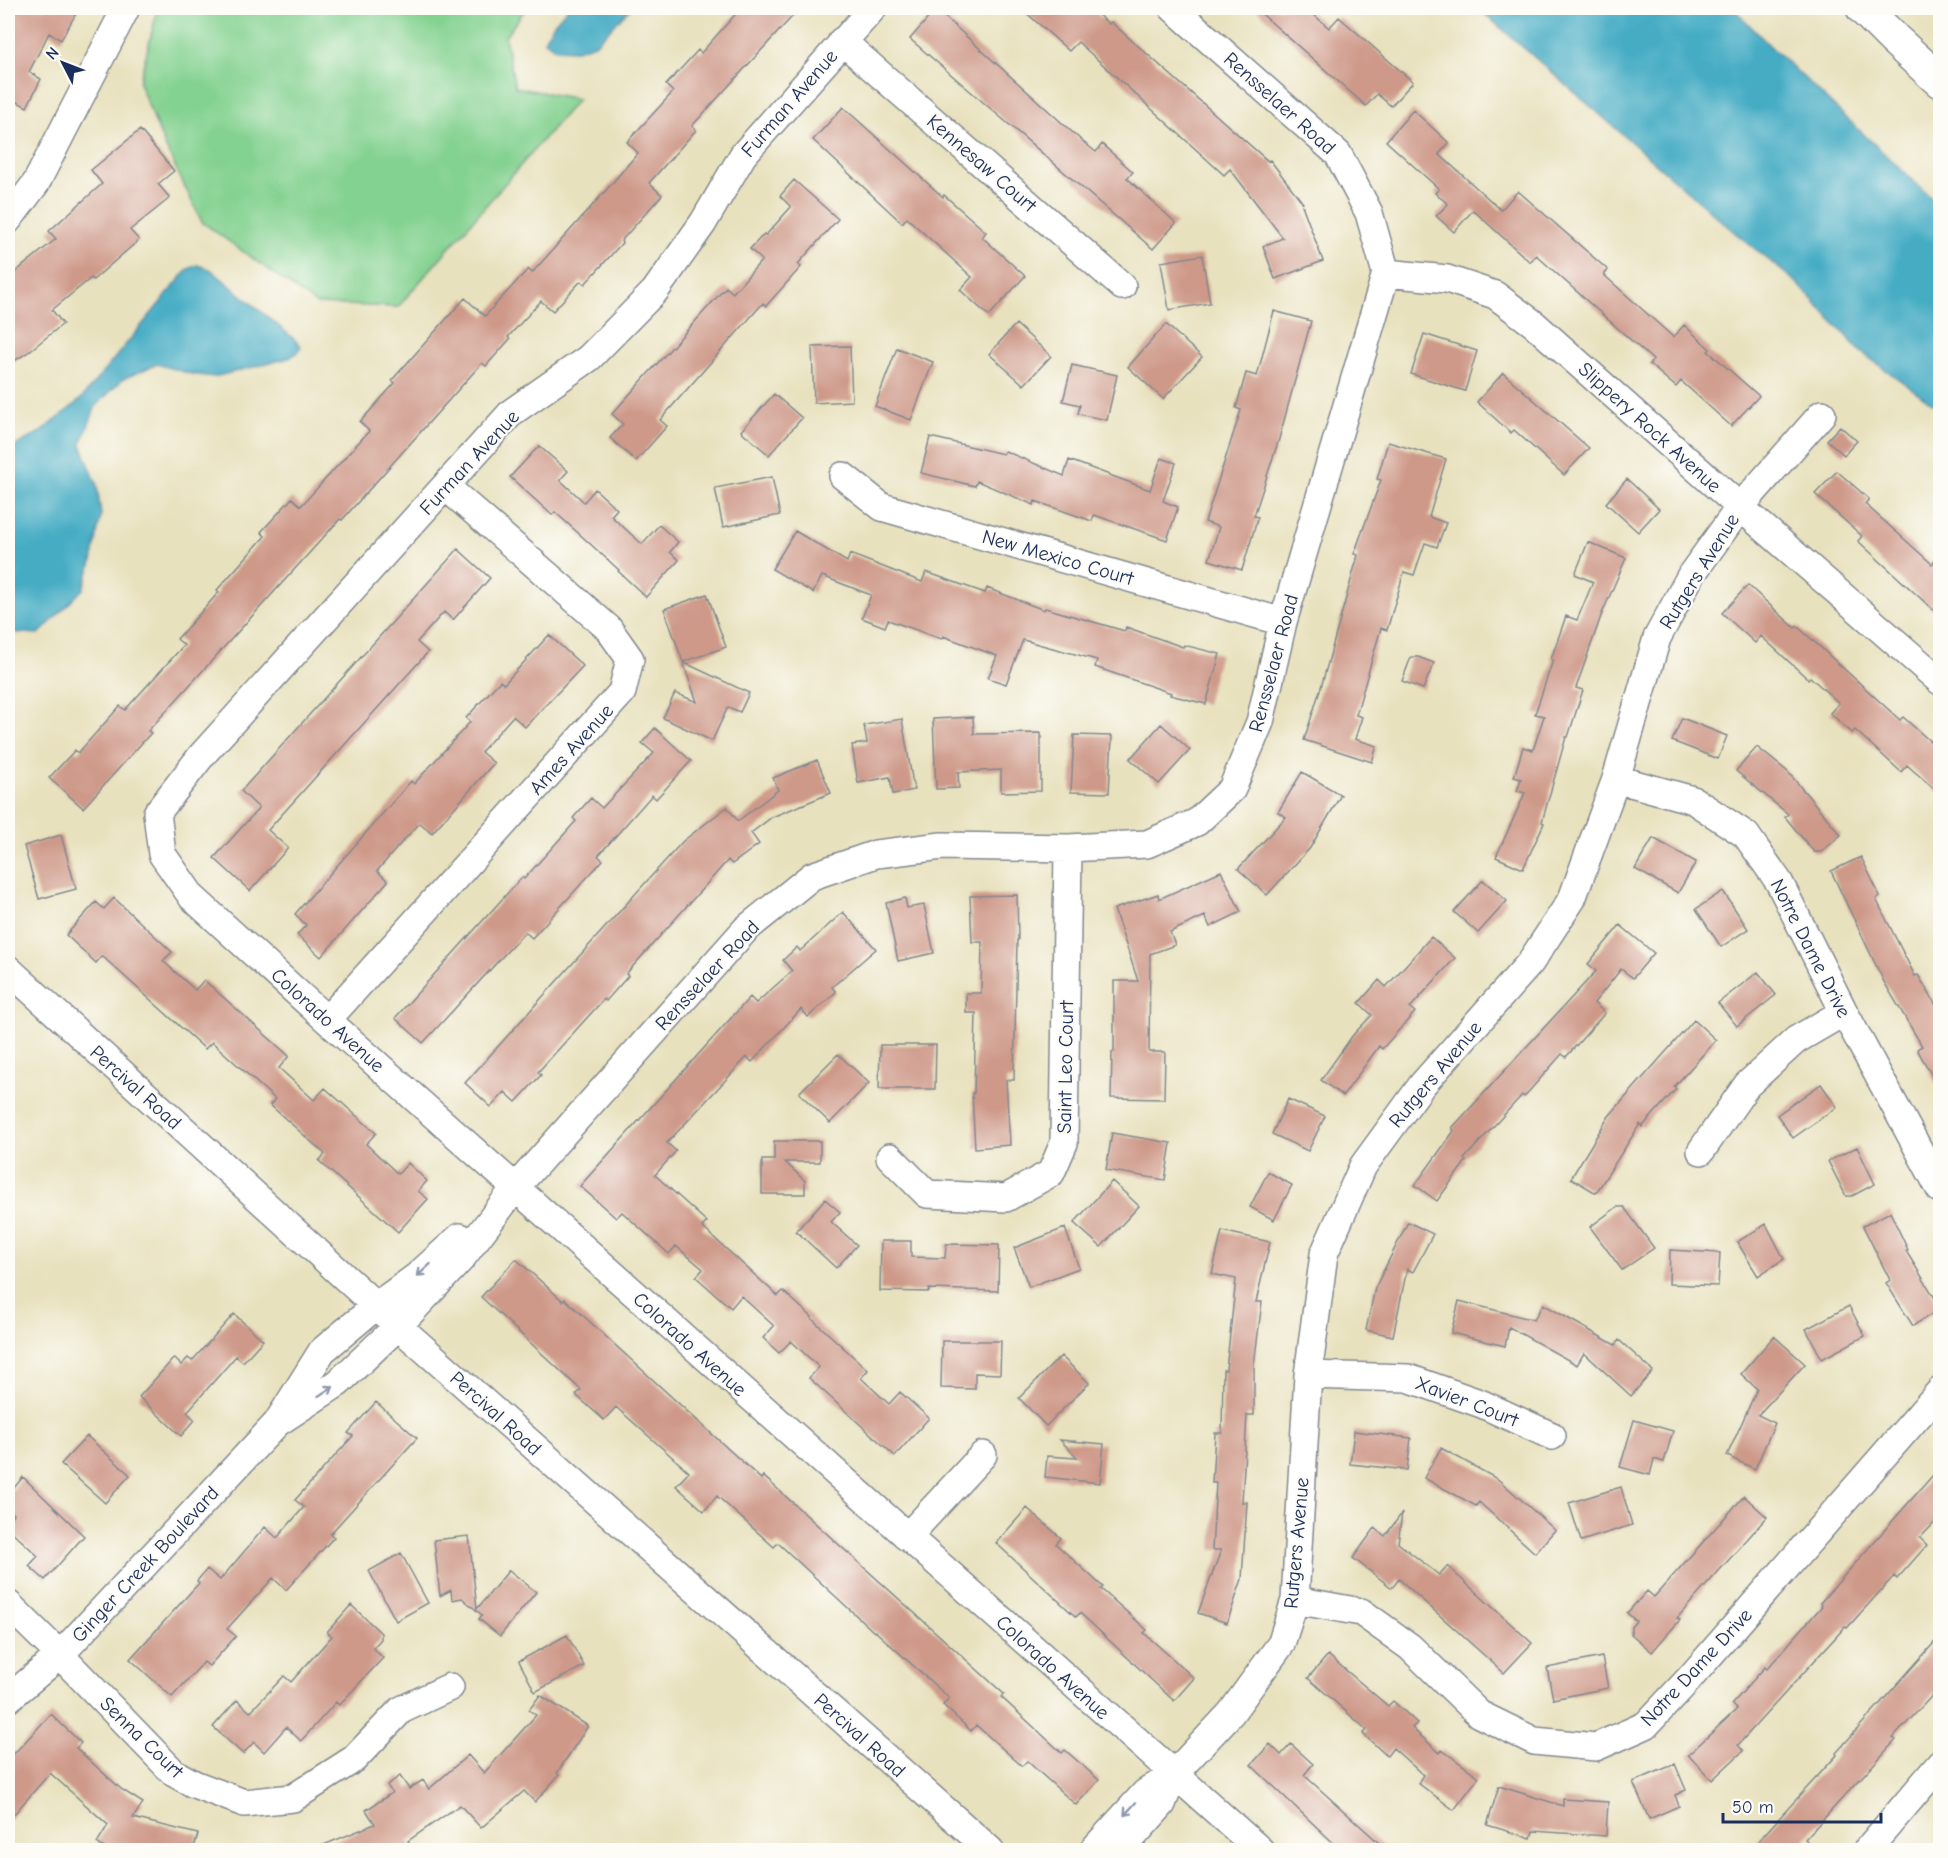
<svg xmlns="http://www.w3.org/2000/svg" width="1948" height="1858" font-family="'Comic Neue',sans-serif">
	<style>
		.green { fill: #84d291; stroke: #508078; stroke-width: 1.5 }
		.water { fill: #44acc4; stroke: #306e91; stroke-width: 1.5 }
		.building { fill: #ce9989 }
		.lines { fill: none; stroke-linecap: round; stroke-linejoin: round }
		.minor-casing { stroke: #82888e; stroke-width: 30 }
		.major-casing { stroke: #82888e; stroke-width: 36 }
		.minor { stroke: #fff; stroke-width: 27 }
		.major { stroke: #fff; stroke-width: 33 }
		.oneway { stroke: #8d97ae }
		.labels { text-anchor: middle; stroke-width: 4.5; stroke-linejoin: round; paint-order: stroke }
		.street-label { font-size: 20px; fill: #1b2f5e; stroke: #fdfcf7 }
	</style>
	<rect width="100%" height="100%" fill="#fdfcf7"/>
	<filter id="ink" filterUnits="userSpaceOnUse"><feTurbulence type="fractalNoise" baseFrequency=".0167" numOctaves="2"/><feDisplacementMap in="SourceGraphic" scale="12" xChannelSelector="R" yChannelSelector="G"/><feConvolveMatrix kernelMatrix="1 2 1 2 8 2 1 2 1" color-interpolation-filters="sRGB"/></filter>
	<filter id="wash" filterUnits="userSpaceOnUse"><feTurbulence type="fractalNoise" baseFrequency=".008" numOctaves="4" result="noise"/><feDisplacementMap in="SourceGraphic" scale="24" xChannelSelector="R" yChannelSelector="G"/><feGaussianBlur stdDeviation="1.35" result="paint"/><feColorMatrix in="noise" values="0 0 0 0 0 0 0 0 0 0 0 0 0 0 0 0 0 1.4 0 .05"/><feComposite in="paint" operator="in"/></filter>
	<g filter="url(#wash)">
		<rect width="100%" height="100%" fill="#e8e1be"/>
		<path class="green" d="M158 8H526L505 37 515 87 578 99 398 307 316 304 202 222 165 146 139 83Z"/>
		<path class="water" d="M568 8H631L595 44 576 50 556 49 544 40 553 25Z
			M1478 8H1733L1771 47 1940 206V409L1861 352 1797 283 1733 231Z
			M197 265 210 269 293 338 301 346 297 353 289 358 214 377 191 374 157 364 123 379 96 406 81 444 97 485 101 515 92 562 83 589 39 634 8 632V450L42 431 80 400 188 269Z"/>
		<g id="blocks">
			<path class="building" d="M8 8H79L61 40 49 33 29 72 41 79 27 107 8 97Z
				M741 8H800L692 126 696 130 649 183 662 195 621 241 622 243 585 284 581 281 553 311 541 301 508 337 510 339 486 366 482 363 342 520 340 519 207 666 148 731 151 733 83 808 49 778 75 750 78 753 120 706 125 710 184 645 177 639 219 592 217 590 265 536 261 532 292 498 301 506 369 431 360 422 395 383 392 380 465 298 485 316 528 269 532 273 608 188 638 153 627 142 673 92 666 85 698 50 701 53Z
				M1021 8H1090L1109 24 1111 22 1268 161 1270 160 1303 203 1302 205 1323 261 1275 279 1263 246 1283 238 1230 169 1224 175 1078 42 1069 51Z
				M1255 8H1306L1329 28 1339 17 1413 82 1391 106 1377 94 1366 106Z
				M936 9 1082 141 1096 152 1102 144 1133 172 1127 178 1176 223 1153 249 910 39Z
				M843 107 943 197 944 195 986 232 982 237 1025 276 989 316 960 290 972 277 907 218 902 223 813 140Z
				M1413 110 1449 143 1439 154 1501 210 1518 191 1608 270 1604 275 1673 337 1684 325 1710 349 1708 351 1759 396 1731 426 1681 381 1676 387 1649 364 1653 360 1536 255 1530 262 1473 210 1454 232 1436 216 1448 204 1435 193 1439 189 1386 141Z
				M140 130 174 171 158 184 170 198 130 230 139 240 93 280 91 278 52 310 63 324 27 353 8 365V278L56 239 49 231 102 184 91 170Z
				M794 180 838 219 798 264 801 267 766 306 763 303 660 420 667 426 636 461 610 438 623 424 612 414 726 287 733 293 762 260 750 249 764 234 766 235 791 207 780 196Z
				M1202 255 1210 303 1169 310 1161 262Z
				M1274 311 1311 321 1279 439 1254 516 1258 517 1242 570 1209 560 1219 527 1205 522 1241 410 1236 408 1246 373 1257 376Z
				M1016 324 1051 356 1024 385 989 354Z
				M1166 324 1202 357 1163 399 1128 367Z
				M1424 334 1477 351 1465 391 1411 374Z
				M850 346 852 401 814 403 812 347Z
				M897 348 933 362 911 420 875 406Z
				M1072 365 1117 375 1107 420 1078 414 1080 405 1063 401Z
				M1503 373 1589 448 1564 475 1514 430 1511 433 1477 402Z
				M774 394 802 418 769 455 741 431Z
				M1840 426 1857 441 1844 455 1827 440Z
				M930 437 1003 454 1005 451 1064 476 1069 460 1150 490 1161 458 1176 463 1163 501 1178 507 1167 540 1094 515 1092 521 1035 501 1034 505 977 481 975 486 921 473Z
				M1388 442 1446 459 1429 517 1446 523 1437 547 1425 543 1414 575 1404 572 1387 630 1381 628 1356 715 1362 717 1355 739 1377 746 1372 762 1304 740 1322 684 1358 555 1354 554 1381 480 1377 479Z
				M539 446 568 471 560 480 584 502 595 489 617 509 611 516 642 544 659 525 678 542 670 552 679 560 646 597 618 571 619 570 555 512 552 515 510 477Z
				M1837 471 1869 499 1865 504 1932 564 1941 554V617L1858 541 1862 536 1815 494Z
				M772 477 780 515 723 527 715 488Z
				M1627 479 1659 509 1638 532 1606 503Z
				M795 531 847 562 850 554 922 582 926 572 985 593 987 588 1044 610 1045 608 1125 631 1126 627 1183 647 1184 645 1220 654 1206 704 1170 695 1171 693 1095 667 1097 660 1023 640 1006 684 988 678 997 656 943 636 942 639 888 620 885 627 862 618 871 595 822 576 813 593 772 569Z
				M1588 542 1626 558 1601 616 1576 688 1583 690 1568 737H1566L1542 822 1544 823 1523 869 1496 857 1525 793 1517 791 1521 779 1514 777 1523 747 1533 750 1544 716 1535 714 1553 660 1551 659 1566 616 1577 620 1593 582 1575 574Z
				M458 549 490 578 453 620 444 612 417 642 428 652 268 830 288 848 250 891 214 858 259 808 241 791Z
				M1748 585 1795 628 1797 626 1900 720 1903 717 1941 751V795L1907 765 1901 772 1855 730 1852 733 1830 713 1839 703 1810 677 1808 679 1761 636 1755 643 1722 613Z
				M707 594 726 647 683 662 664 609Z
				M549 635 583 666 525 727 513 716 481 752 494 763 432 833 420 823 402 842 377 871 388 881 321 957 297 935 306 925 295 914 411 781 414 784 470 722 466 718 500 681 504 684Z
				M1411 657H1418L1434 663 1423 689 1402 681Z
				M683 662 749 693 740 712 728 707 712 741 663 718 675 693 697 702Z
				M973 717 974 734 1041 733V791L1001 792V770L958 772 959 788 936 789 933 719Z
				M1682 718 1727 736 1718 759 1672 741Z
				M902 719 914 790 893 794 890 777 858 783 852 745 867 743 864 725Z
				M1161 724 1190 750 1159 784 1130 759Z
				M655 728 691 761 656 799 652 795 598 856 603 860 532 938 525 932 423 1043 395 1018 522 877 524 879 576 821 573 818 591 798 602 808 654 753 642 743Z
				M1074 735 1112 736 1109 793 1071 792Z
				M1757 747 1788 772 1841 835 1821 852H1814L1785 817 1788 814 1736 771Z
				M817 760 831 793 772 817 751 833 759 844 732 864 728 860 626 974 628 976 606 1001 604 999 538 1072 541 1075 516 1102 505 1092 491 1107 465 1083 683 841 727 807 738 821 778 790 773 778Z
				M1302 772 1341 795 1310 848 1267 895 1238 869 1286 817 1278 812Z
				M61 835 76 889 39 899 24 846Z
				M1653 838 1696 862 1678 893 1635 869Z
				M1861 857 1880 896 1876 899 1915 976 1918 975 1941 1013V1092L1917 1049 1922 1046 1884 982 1831 871Z
				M1221 871 1241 912 1210 927 1205 916 1170 932 1175 945 1150 954 1149 1052H1165L1164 1099 1111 1098 1112 1052H1114V981H1138L1114 909 1158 894 1159 899Z
				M1483 880 1507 901 1478 933 1454 912Z
				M1723 891 1748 929 1721 947 1696 909Z
				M1017 895 1018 940H1017L1014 1080H1006L1010 1145 975 1148 972 1093H974L976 1013H966V993H981L982 942H972L970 896Z
				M114 898 172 952 163 961 195 990 204 980 289 1056 279 1068 314 1100 325 1088 376 1133 366 1144 398 1174 408 1163 427 1181 418 1191 428 1199 398 1232 319 1161 325 1154 270 1105 275 1099 212 1042 205 1049 102 956 96 963 66 935 96 902 104 909Z
				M905 898 907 908 924 905 934 953 898 961 886 903Z
				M843 912 876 949 832 987 836 992 808 1017 801 1009 752 1062 747 1057 667 1143 676 1151 655 1175 707 1222 702 1227 778 1296 783 1291 812 1317 811 1318 868 1370 861 1378 889 1404 900 1392 929 1418 895 1456 809 1378 819 1367 791 1341 779 1353 763 1338 774 1326 741 1296 731 1308 696 1277 703 1269 676 1246 669 1254 622 1212 616 1218 580 1186 750 997 756 1003 792 971 783 960 797 947 800 951Z
				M1620 925 1654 953 1633 978 1621 969 1594 1003 1605 1013 1566 1057 1562 1054 1524 1097 1522 1095 1464 1159 1466 1161 1437 1201 1415 1185 1454 1131 1452 1128 1596 971 1588 964Z
				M1431 937 1455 958 1410 1008 1415 1012 1382 1049 1379 1046 1343 1096 1321 1080 1353 1035 1372 1015 1359 1003 1379 980 1386 987Z
				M1758 972 1776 995 1737 1026 1718 1003Z
				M1694 1020 1716 1040 1674 1087 1676 1089 1642 1127 1640 1124 1596 1193 1571 1178 1609 1116Z
				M880 1045H936L935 1089H879Z
				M838 1054 869 1083 830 1123 799 1093Z
				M1821 1084 1837 1107 1793 1138 1777 1115Z
				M1288 1099 1325 1116 1308 1151 1272 1134Z
				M1112 1133 1171 1143 1165 1180 1106 1170Z
				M774 1141H820V1162H785L805 1181V1194H762V1160H774Z
				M1857 1147 1875 1184 1852 1196H1846L1828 1161Z
				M1268 1172 1292 1185 1274 1220 1250 1207Z
				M1112 1181 1139 1206 1101 1247 1074 1223Z
				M825 1199 840 1212 831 1222 857 1245 836 1268 796 1231Z
				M1617 1207H1624L1654 1248 1622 1270 1590 1227Z
				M1890 1212 1908 1250 1906 1251 1941 1308 1913 1326 1886 1283 1890 1280 1863 1226Z
				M1408 1222 1433 1234 1413 1272 1407 1269 1393 1336 1366 1330 1375 1288Z
				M1766 1224 1784 1259 1758 1276 1737 1242Z
				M1065 1228 1079 1268 1029 1287 1014 1248Z
				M1222 1231 1270 1242 1256 1302H1262L1254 1365V1415H1247L1242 1502H1247L1242 1579 1227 1623 1198 1613 1221 1550H1212L1216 1483H1212L1215 1433H1222L1223 1370H1226L1236 1279 1212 1274Z
				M881 1241H911V1257L945 1258 946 1244 999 1245 998 1291 929 1289V1292L880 1291Z
				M1670 1250 1720 1253 1718 1286 1669 1284Z
				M516 1259 563 1301 565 1299 761 1479 763 1476 1004 1694 1001 1697 1062 1753 1065 1750 1099 1780 1076 1805 1027 1761 1022 1766 976 1725 971 1731 943 1705 949 1698 875 1631 874 1632 778 1543 774 1547 717 1496 704 1511 676 1486 689 1472 616 1407 604 1420 576 1395 581 1390 481 1297Z
				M1459 1301 1534 1320 1543 1304 1615 1345 1619 1340 1653 1371 1631 1396 1584 1353 1577 1365 1509 1327 1505 1346 1451 1333Z
				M1849 1306 1865 1336 1822 1359 1806 1329Z
				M234 1314 263 1340 243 1362 236 1356 187 1412 195 1420 181 1436 139 1397 174 1358 181 1365 188 1358 192 1361Z
				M1774 1336 1805 1364 1758 1415 1775 1423 1755 1469 1727 1456 1757 1389 1741 1374Z
				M942 1341H1001L1000 1374 975 1373V1389L941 1388Z
				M1061 1356 1089 1383 1046 1426 1019 1398Z
				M376 1402 417 1438 330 1534 334 1537 286 1590 273 1578 227 1629 236 1636 209 1666 204 1662 172 1697 130 1659 199 1583 197 1581 207 1569 220 1580 265 1527 277 1538 304 1507 295 1500 353 1436 348 1433Z
				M1634 1420 1673 1431 1664 1462 1654 1459 1650 1475 1620 1467Z
				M1354 1431 1411 1438 1407 1470 1350 1464Z
				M87 1436 130 1475 105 1503 61 1464Z
				M1060 1440 1104 1444 1100 1483 1045 1477 1047 1456 1078 1458Z
				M1441 1448 1499 1480 1555 1530 1535 1553 1479 1502 1476 1506 1424 1478Z
				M1941 1466V1516L1920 1538 1927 1545 1897 1579 1894 1576 1847 1628 1845 1627 1738 1745 1743 1751 1712 1780 1688 1755 1737 1709 1732 1704 1765 1667 1767 1669 1822 1606 1820 1603Z
				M23 1477 84 1536 45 1580 29 1566 38 1556 8 1528V1522L14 1514 8 1508V1495Z
				M1621 1487 1632 1525 1581 1541 1569 1503Z
				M1744 1496 1767 1517 1677 1618 1680 1620 1652 1652 1631 1634V1627L1636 1621 1627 1613 1647 1591 1654 1597Z
				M1027 1508 1061 1538 1056 1544 1103 1587 1101 1589 1147 1630 1144 1633 1194 1678 1174 1701 1080 1613 1076 1617 996 1543Z
				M1402 1513 1398 1543 1439 1575 1447 1566 1532 1643 1504 1673 1399 1579 1392 1588 1353 1558 1375 1528 1385 1536Z
				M469 1536 477 1609 509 1570 536 1592 500 1636 479 1619 482 1615 462 1598 452 1600 451 1590 440 1596 434 1540Z
				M401 1553 428 1603 396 1621 369 1571Z
				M351 1605 381 1633V1639L373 1648 383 1658 339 1705 336 1702 301 1741 286 1727 264 1752 254 1742 243 1754 213 1727 237 1700 250 1712 284 1676 291 1682 332 1636 327 1632Z
				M567 1635 584 1666 535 1692 519 1661Z
				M1941 1635V1686L1893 1738 1896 1740 1805 1839 1807 1841 1799 1851H1749L1837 1755 1836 1753Z
				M1328 1655 1388 1706 1393 1701 1417 1723 1412 1728 1440 1753 1442 1750 1479 1777 1454 1810 1418 1783 1423 1775 1393 1748 1387 1756 1363 1734 1367 1730 1308 1678Z
				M1602 1657 1608 1688 1553 1699 1547 1668Z
				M540 1695 588 1726 557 1773 559 1775 535 1802 524 1791 481 1828 460 1805 408 1841 415 1851H309L375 1824 366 1810 392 1793 387 1785 400 1776 409 1789 423 1780 429 1789 468 1755 484 1773 536 1715 529 1710Z
				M51 1714 81 1743 76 1748 121 1789 143 1803 133 1818 198 1834 193 1851H109L97 1843 108 1825 50 1773 8 1821V1760Z
				M1270 1744 1281 1755 1291 1744 1313 1764 1304 1775 1388 1851H1342L1251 1765Z
				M1675 1764 1686 1790 1675 1795 1679 1806 1649 1819 1633 1782Z
				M1499 1786 1563 1806V1799L1608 1802 1606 1836 1533 1831 1531 1838 1487 1825Z"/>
		</g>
	</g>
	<g filter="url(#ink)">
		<use href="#blocks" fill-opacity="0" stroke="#82888e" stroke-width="1.5"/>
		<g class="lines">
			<g class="minor-casing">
				<path id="minor" d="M873 8 743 155 703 223 655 291 589 358 512 412 202 755 157 813 162 854 192 897 327 1020 1260 1850
					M842 41 1122 286
					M8 220 36 183 126 8
					M1386 273 1447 279 1495 295 1534 324 1740 507 1940 681
					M843 476 882 507 1283 622
					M1616 779 1693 800 1746 835 1779 882 1844 1012 1940 1189
					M8 969 398 1326 990 1850
					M327 1020 622 692 630 659 608 628 445 486
					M1701 1151 1747 1085 1796 1040 1844 1012
					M890 1157 927 1194 1006 1198 1051 1173 1064 1143 1068 848
					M1308 1375 1408 1378 1482 1404 1552 1436
					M277 1423 338 1383 398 1326 461 1259 515 1188 746 929 812 876 876 854 942 846 1068 848 1147 844 1197 822 1232 789 1260 722 1283 622 1386 273 1369 213 1338 154 1173 8
					M907 1537 983 1455
					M1295 1600 1361 1612 1410 1647 1479 1714 1534 1741 1596 1747 1646 1725 1689 1679 1940 1391
					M8 1604 60 1655 174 1773 194 1784 244 1803 293 1798 354 1759 401 1710 450 1687
					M8 1699 60 1655 277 1423 322 1351 376 1306 416 1277 460 1237
					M1093 1850 1145 1793 1174 1774 1231 1713 1281 1644 1295 1600 1308 1375 1324 1254 1363 1166 1422 1085 1530 963 1572 899 1616 779 1657 638 1691 575 1740 507 1822 414
					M1121 1850 1162 1804 1174 1774
					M1867 1850 1940 1764"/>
			</g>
			<g class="major-casing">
				<path id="major" d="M1863 8 1895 40 1940 81"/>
			</g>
			<use href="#minor" class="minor"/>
			<use href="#major" class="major"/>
		</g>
		<defs><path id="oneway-shaft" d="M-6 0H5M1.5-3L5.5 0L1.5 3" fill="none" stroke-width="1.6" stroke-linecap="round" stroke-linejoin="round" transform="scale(1.5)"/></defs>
		<g class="oneway">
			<use href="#oneway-shaft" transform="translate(424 1270) rotate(138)"/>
			<use href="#oneway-shaft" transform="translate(326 1391) rotate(-33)"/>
			<use href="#oneway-shaft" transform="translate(1130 1809) rotate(132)"/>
		</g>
	</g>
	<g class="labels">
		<g class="street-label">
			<text transform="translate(789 103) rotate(-49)" y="7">Furman Avenue</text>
			<text transform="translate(1280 103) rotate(42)" y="7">Rensselaer Road</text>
			<text transform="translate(982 163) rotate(41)" y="7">Kennesaw Court</text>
			<text transform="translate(1650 427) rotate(42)" y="7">Slippery Rock Avenue</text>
			<text transform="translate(469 462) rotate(-47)" y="7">Furman Avenue</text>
			<text transform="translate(1058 557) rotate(16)" y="7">New Mexico Court</text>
			<text transform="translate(1699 571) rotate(-58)" y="7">Rutgers Avenue</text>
			<text transform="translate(1273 663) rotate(-75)" y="7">Rensselaer Road</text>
			<text transform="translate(571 749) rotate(-48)" y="7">Ames Avenue</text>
			<text transform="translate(1811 948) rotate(63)" y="7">Notre Dame Drive</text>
			<text transform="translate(707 975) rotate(-47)" y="7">Rensselaer Road</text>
			<text transform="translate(328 1020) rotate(42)" y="7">Colorado Avenue</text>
			<text transform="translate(1065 1067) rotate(-89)" y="7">Saint Leo Court</text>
			<text transform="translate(1435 1074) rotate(-50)" y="7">Rutgers Avenue</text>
			<text transform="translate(136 1087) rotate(42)" y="7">Percival Road</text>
			<text transform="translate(690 1344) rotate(42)" y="7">Colorado Avenue</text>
			<text transform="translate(1467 1401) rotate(21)" y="7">Xavier Court</text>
			<text transform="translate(496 1413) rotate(42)" y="7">Percival Road</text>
			<text transform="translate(1296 1543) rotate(-85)" y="7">Rutgers Avenue</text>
			<text transform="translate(145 1564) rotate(-47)" y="7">Ginger Creek Boulevard</text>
			<text transform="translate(1053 1667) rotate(42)" y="7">Colorado Avenue</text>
			<text transform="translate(1696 1667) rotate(-47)" y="7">Notre Dame Drive</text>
			<text transform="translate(860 1735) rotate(42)" y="7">Percival Road</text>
			<text transform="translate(142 1737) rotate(44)" y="7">Senna Court</text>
		</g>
	</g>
	<rect width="1948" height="1858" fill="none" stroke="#fdfcf7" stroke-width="30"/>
	<g transform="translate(63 63) rotate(312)" stroke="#fdfcf7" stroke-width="4.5" paint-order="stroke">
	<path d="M0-4.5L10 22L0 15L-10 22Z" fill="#1b2f5e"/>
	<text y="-9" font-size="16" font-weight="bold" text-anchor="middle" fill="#1b2f5e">N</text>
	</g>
	<path d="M1723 1813v9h158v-9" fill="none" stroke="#1b2f5e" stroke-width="3"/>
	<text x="1732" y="1813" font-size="18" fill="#1b2f5e" stroke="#fdfcf7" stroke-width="4.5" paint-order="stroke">50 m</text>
</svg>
